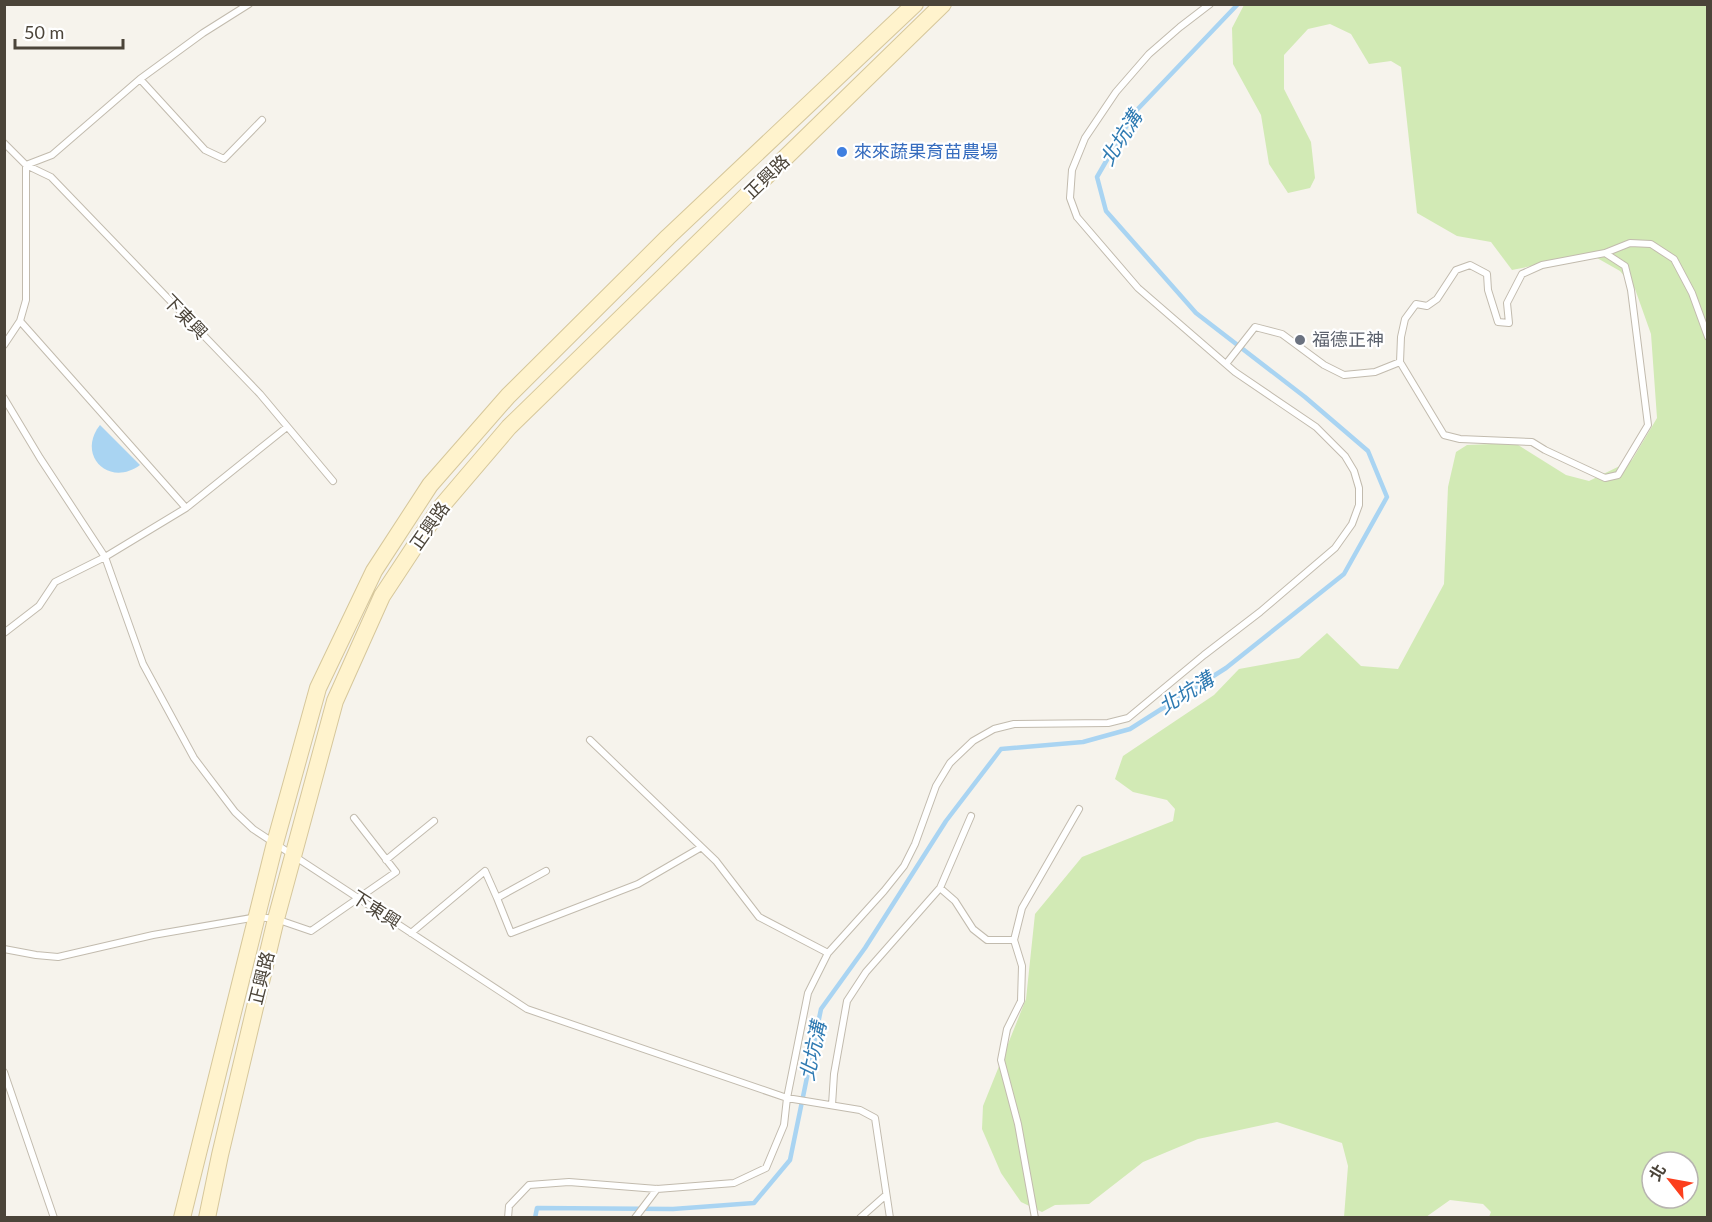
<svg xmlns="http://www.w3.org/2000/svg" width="1712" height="1222" font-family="Lato,'Noto Sans TC',sans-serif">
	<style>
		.green { fill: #d2eab5; fill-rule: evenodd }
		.water { fill: #a9d4f2 }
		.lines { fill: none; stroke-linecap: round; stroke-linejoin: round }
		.stream { stroke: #a9d4f2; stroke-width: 4.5 }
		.service-casing { stroke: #c2bbae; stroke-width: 8 }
		.secondary-casing { stroke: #d6c79b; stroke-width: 18 }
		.service { stroke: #fff; stroke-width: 6 }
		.secondary { stroke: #fff3cd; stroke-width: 16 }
		.shop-dot { fill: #3f7fe0; stroke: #fff; stroke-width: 2 }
		.worship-dot { fill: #6b7280; stroke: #fff; stroke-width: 2 }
		.labels { text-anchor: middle; stroke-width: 4.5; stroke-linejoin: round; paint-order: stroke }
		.shop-label { font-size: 18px; fill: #366cbe; stroke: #fff; text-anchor: start }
		.street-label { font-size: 18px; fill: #4b4439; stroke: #fff }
		.worship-label { font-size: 18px; fill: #5b616d; stroke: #fff; text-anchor: start }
		.water-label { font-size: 20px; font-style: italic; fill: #2e7ab2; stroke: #fff }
	</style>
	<rect width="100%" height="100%" fill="#f6f3ec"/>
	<path class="green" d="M1244 5H1707V1217H1489L1491 1212 1483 1204 1450 1200 1426 1217H1344L1348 1166 1342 1143 1277 1122 1198 1139 1143 1162 1089 1204 1055 1205 1042 1212 1021 1202 1001 1173 982 1129 983 1106 1026 999 1035 914 1082 857 1173 821 1175 809 1167 800 1133 792 1115 779 1123 756 1214 695 1239 669 1299 658 1327 633 1361 666 1398 669 1444 584 1448 487 1456 452 1467 445 1515 443 1566 475 1589 481 1632 460 1657 418 1651 334 1635 289 1620 271 1590 254 1512 270 1491 242 1457 236 1417 213 1401 67 1391 61 1369 64 1351 34 1330 24 1308 29 1284 55V89L1311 142 1315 178 1310 188 1288 193 1269 164 1261 115 1233 64 1232 28ZM1652 1162H1688V1198H1652Z"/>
	<path class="water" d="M100 425 140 465C109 488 76 455 100 425Z"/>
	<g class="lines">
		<path class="stream" d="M535 1218 537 1208 673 1209 754 1203 790 1160 821 1009 865 948 946 821 1001 749 1083 742 1130 729 1226 668 1344 574 1387 497 1368 451 1305 397 1196 313 1106 211 1097 177 1134 113 1238 4"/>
		<g class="service-casing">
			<path id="service" d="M140 79 205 150 224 159 262 120
				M4 143 26 165 51 177 260 394 333 481
				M1605 253 1625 266 1631 290 1648 425 1618 475 1605 478 1545 450 1532 442 1460 439 1444 435 1400 362 1401 337 1405 319 1416 304 1427 306 1437 299 1456 270 1470 265 1487 274 1488 290 1498 322 1509 323 1507 303 1522 274 1542 265Z
				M1605 253 1630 243 1651 244 1674 259 1692 293 1708 337
				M4 345 20 321 26 300V165L52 155 140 79 203 33 249 4
				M1226 364 1255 327 1282 334 1324 365 1344 375 1375 372 1400 362
				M4 398 40 458 105 557 143 664 194 758 235 812 253 829 527 1009 787 1098 860 1110 875 1118 890 1218
				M186 508 287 427
				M4 633 39 606 55 582 105 557 186 508 20 321
				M590 740 716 861 759 917 828 953
				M386 860 434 821
				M940 888 955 901 973 929 987 940H1014
				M497 898 511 933 638 884 700 848
				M411 933 485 871 497 898 546 871
				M4 949 36 955 58 957 153 935 257 917 276 919 311 931 396 872 354 818
				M4 1072 54 1218
				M832 1105 834 1074 847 1001 866 972 940 888 971 816
				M508 1218 509 1206 529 1185 569 1182 657 1189 734 1183 766 1168 784 1125 787 1098 808 993 828 953 884 891 904 866 915 844 936 786 950 763 973 741 994 729 1014 724 1108 723 1128 718 1204 655 1260 612 1335 548 1352 524 1359 505V488L1354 471 1345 456 1316 427 1235 372 1138 288 1077 217 1070 198 1072 170 1085 138 1116 92 1149 54 1180 27 1210 4
				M635 1218 657 1189
				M860 1218 886 1195
				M1035 1218 1018 1124 1001 1060 1007 1029 1021 1001 1022 966 1014 940 1022 908 1079 809"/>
		</g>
		<g class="secondary-casing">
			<path id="secondary" d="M182 1218 275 843 318 688 374 571 430 485 508 396 668 237 915 4
				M207 1218 220 1155 276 919 335 701 382 596 440 508 509 427 943 4"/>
		</g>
		<use href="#service" class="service"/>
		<use href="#secondary" class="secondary"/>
	</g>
	<circle class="shop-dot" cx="842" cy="152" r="6"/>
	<circle class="worship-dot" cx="1300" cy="340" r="6"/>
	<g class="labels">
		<g class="shop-label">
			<text x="854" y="158">來來蔬果育苗農場</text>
		</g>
		<g class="street-label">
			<text transform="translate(767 177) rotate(-44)" y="6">正興路</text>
			<text transform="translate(185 317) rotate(46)" y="6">下東興</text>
			<text transform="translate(430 526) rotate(-55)" y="6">正興路</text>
			<text transform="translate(376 910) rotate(33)" y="6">下東興</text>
			<text transform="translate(262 978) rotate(-76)" y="6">正興路</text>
		</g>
		<g class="worship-label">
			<text x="1312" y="346">福德正神</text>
		</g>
		<g class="water-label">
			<text transform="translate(1121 138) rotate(-58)" y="7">北坑溝</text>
			<text transform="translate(1186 693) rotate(-32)" y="7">北坑溝</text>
			<text transform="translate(813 1051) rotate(-78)" y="7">北坑溝</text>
		</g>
	</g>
	<rect width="1712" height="1222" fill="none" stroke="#4b4439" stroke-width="12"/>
	<g transform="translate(1670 1180) rotate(301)"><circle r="28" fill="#ffffff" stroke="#b7b4b0" stroke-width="1.5"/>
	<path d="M0-4.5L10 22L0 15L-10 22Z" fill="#fc3f1d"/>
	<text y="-9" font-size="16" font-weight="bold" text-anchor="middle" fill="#4b4439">北</text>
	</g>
	<path d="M15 39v9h108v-9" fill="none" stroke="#4b4439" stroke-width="3"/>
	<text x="24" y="39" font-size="18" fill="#4b4439" stroke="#ffffff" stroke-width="4.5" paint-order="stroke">50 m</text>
</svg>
